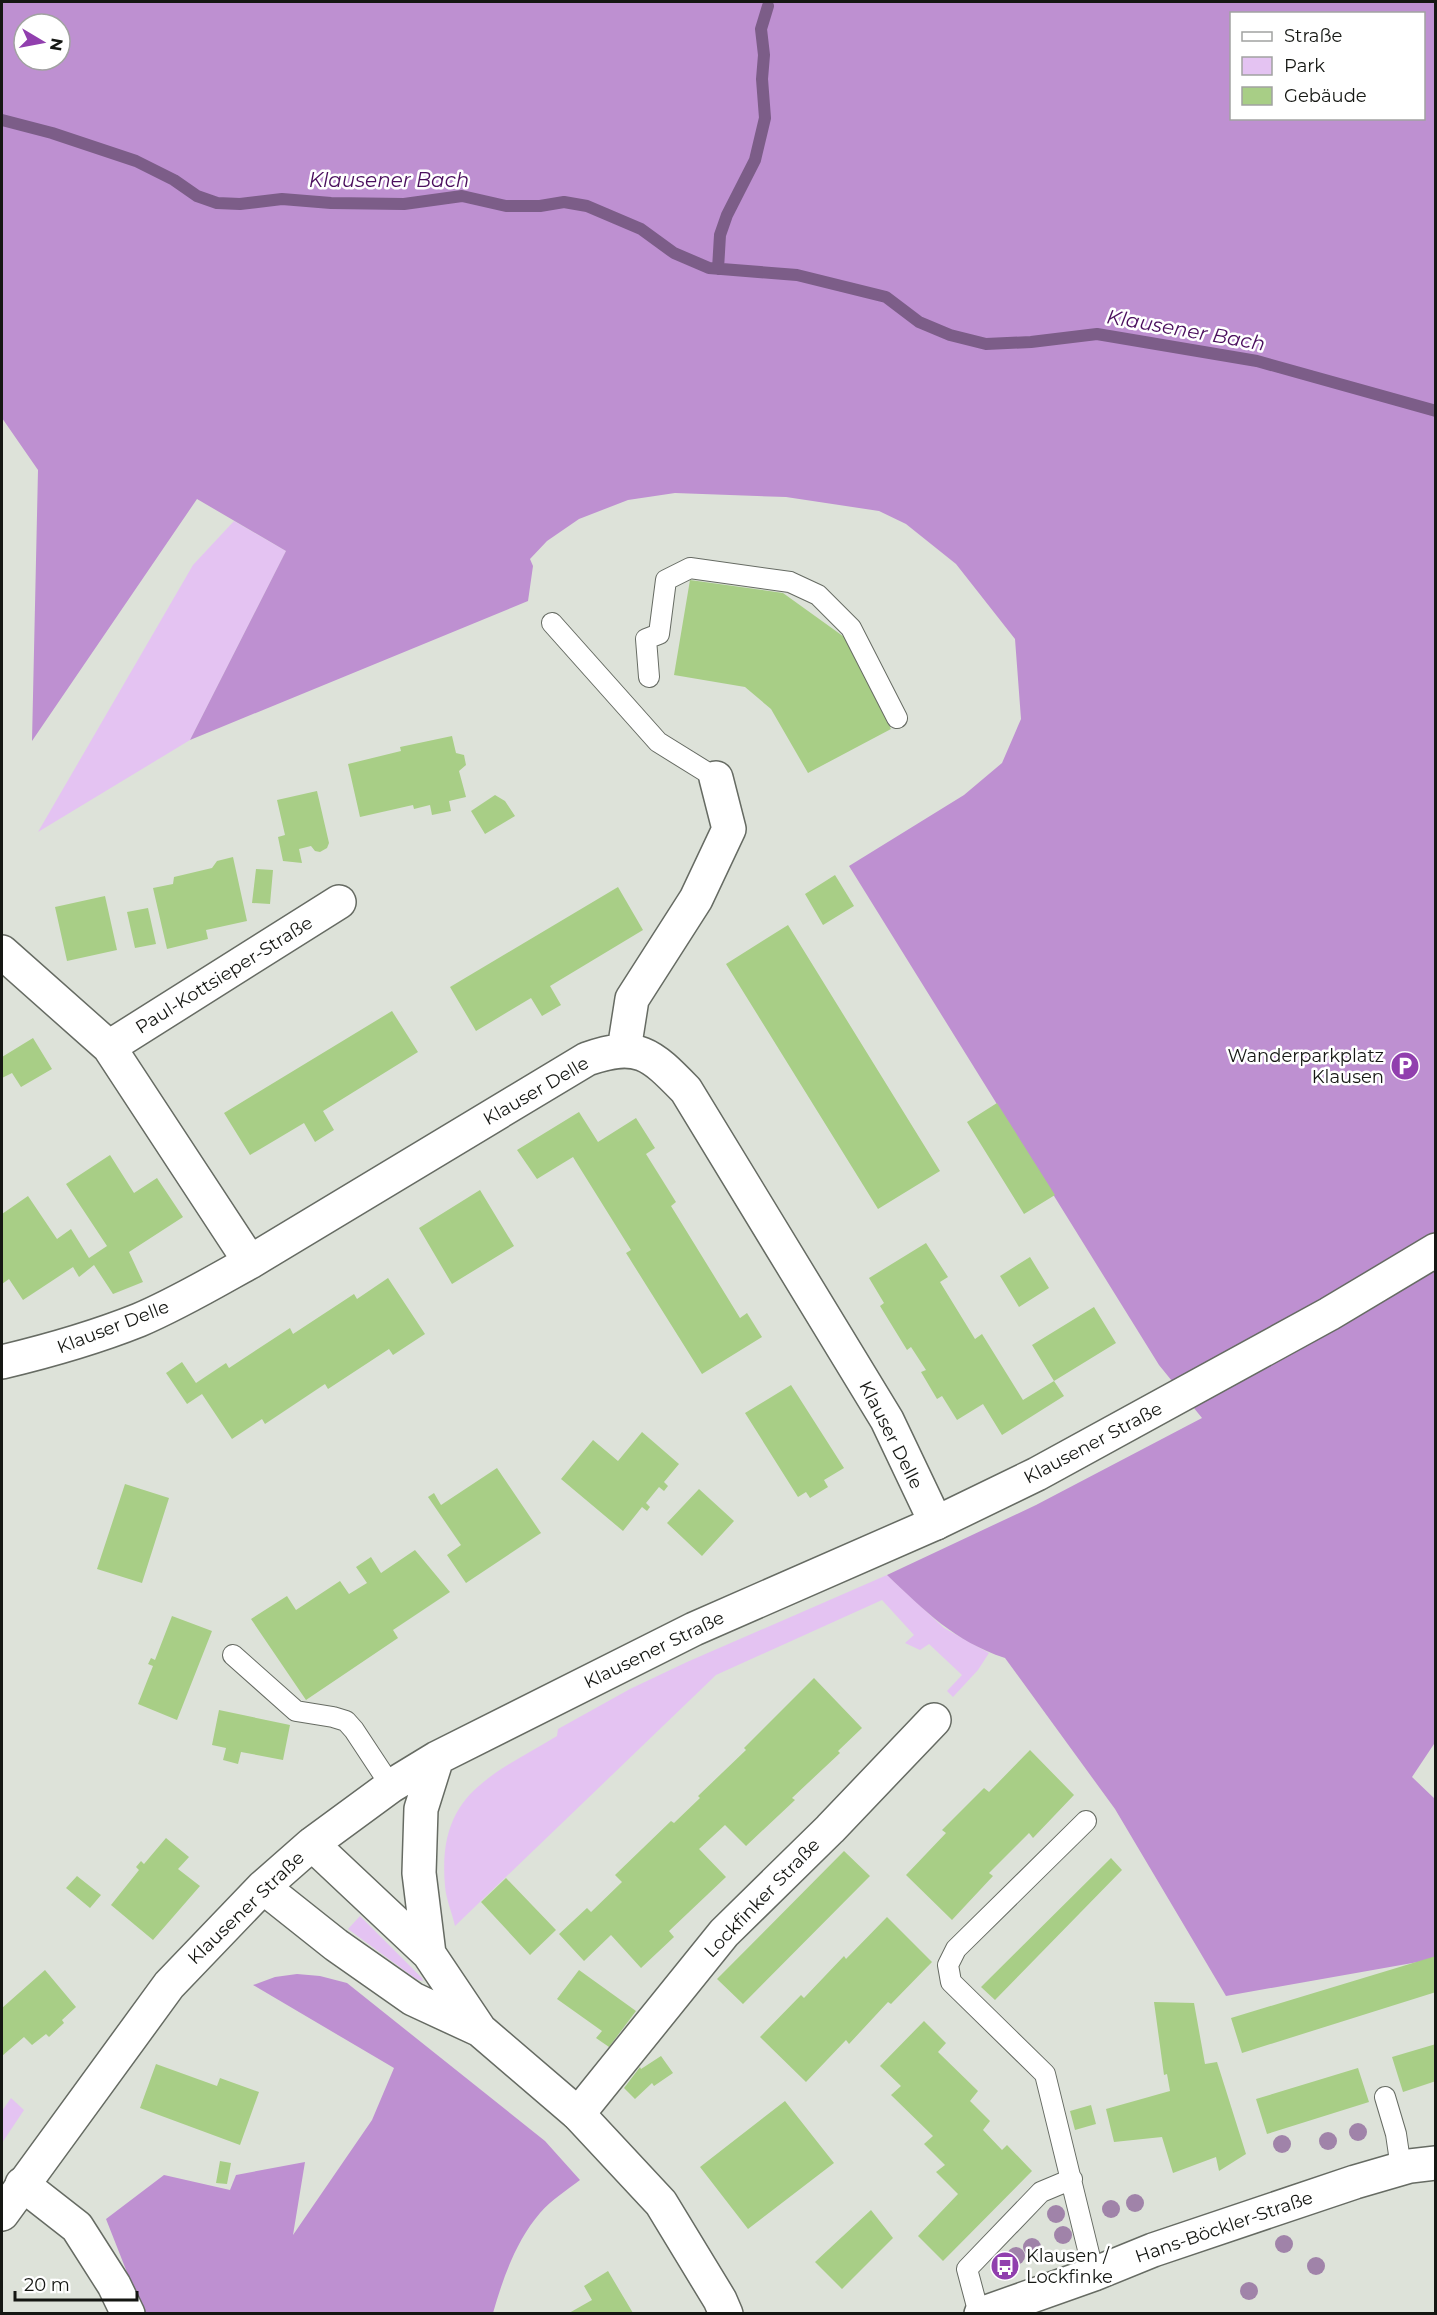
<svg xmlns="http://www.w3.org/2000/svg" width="1437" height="2315" font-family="Montserrat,sans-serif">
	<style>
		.green { fill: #e4c3f2 }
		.forest { fill: #be90d1; fill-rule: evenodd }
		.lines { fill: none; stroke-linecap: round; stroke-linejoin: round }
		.stream { stroke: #7c5d88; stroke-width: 12 }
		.building { fill: #a8ce86 }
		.lane-casing { stroke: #666b63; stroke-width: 22 }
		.street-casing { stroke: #666b63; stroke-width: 36 }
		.secondary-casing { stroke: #666b63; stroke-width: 36 }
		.lane { stroke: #fff; stroke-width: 20 }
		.street { stroke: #fff; stroke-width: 33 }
		.secondary { stroke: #fff; stroke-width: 33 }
		.tree { fill: #a083a9 }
		.labels { text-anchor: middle; stroke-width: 5; stroke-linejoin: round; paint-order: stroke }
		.street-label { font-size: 18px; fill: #151713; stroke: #fff }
		.poi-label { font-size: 18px; fill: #151713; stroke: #fff; text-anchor: end }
		.water-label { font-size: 20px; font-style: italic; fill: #4a0e5d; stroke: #fff }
	</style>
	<rect width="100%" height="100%" fill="#dde2d9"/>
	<path class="green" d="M234 521 286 551 190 740 38 832 193 565Z
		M887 1575 944 1628 989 1653 978 1670 953 1697 947 1691 962 1675 929 1644 920 1650 905 1643 914 1635 882 1600 716 1675 455 1926C452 1913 446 1899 445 1886 437 1794 489 1777 557 1736L558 1729 630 1689 687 1662Z
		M360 1916 422 1978 423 1981 416 1979 348 1929Z
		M11 2098 24 2110 2 2143V2111Z"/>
	<path class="forest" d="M2 2H1435L1436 1741 1412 1777 1435 1799V1959L1226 1996 1115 1809 1005 1658C954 1641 925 1611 887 1575L1036 1505 1202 1418 1159 1365 849 866 964 795 1002 763 1021 719 1015 639 956 564 906 524 879 511 786 497 675 493 628 500 579 519 547 541 530 559 533 566 528 601 190 740 286 551 197 499 32 741 38 470 2 418ZM1232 14H1424V118H1232ZM24 24H60V60H24Z
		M297 1974 320 1976 347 1983 545 2141 580 2180C567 2190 551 2200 540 2213 516 2241 503 2278 493 2313H143L106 2219 164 2175 230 2190 236 2175 305 2162 293 2235 372 2120 394 2068 253 1985 275 1977Z"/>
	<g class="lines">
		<path class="stream" d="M2 120 52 133 136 161 174 180 197 196 217 203 240 204 282 199 331 203 404 204 462 196 506 206H540L564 202 587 206 641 229 674 253 709 268 797 275 886 297 919 322 950 335 986 344 1031 342 1097 334 1257 361 1436 411
			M718 269 720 235 727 215 755 160 765 118 762 79 764 55 761 29 768 6"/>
	</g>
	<path class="building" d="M690 580 783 593 847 639 891 729 808 773 771 709 745 687 674 675Z
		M452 736 456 753 464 755 466 765 459 771 466 797 449 801 451 811 432 815 430 805 414 809 413 805 360 817 348 764 401 751 400 747Z
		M317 791 329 843 327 848 320 852 315 851 311 846 299 849 302 863 283 861 278 837 285 835 277 800Z
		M495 795 505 801 515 816 485 834 471 811Z
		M233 857 247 921 206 930 208 939 167 949 153 888 173 884 174 877 212 868 217 861Z
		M256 869 273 870 270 904 252 903Z
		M835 875 854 906 823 925 805 894Z
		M618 887 643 930 550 986 561 1005 542 1016 531 998 476 1031 450 987Z
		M105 896 117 950 67 961 55 907Z
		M148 908 156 944 135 948 127 912Z
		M788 925 940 1171 878 1209 726 964Z
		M392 1011 418 1052 323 1111 334 1130 315 1142 304 1123 250 1155 224 1113Z
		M33 1038 52 1069 21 1087 12 1073 2 1078V1057Z
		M997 1103 1055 1195 1024 1214 967 1122Z
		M579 1112 598 1142 636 1118 655 1148 646 1154 676 1202 671 1206 740 1318 747 1313 762 1337 702 1374 626 1253 631 1250 573 1157 537 1179 517 1150Z
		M110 1155 134 1193 157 1178 183 1217 129 1252 143 1282 113 1294 94 1265 79 1277 73 1267 23 1300 9 1279 2 1284V1214L28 1196 57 1239 71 1229 89 1258 107 1246 66 1184Z
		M480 1190 514 1246 452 1284 419 1228Z
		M926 1243 948 1277 940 1282 975 1339 982 1334 1023 1400 1054 1381 1064 1396 1002 1435 983 1404 957 1420 942 1396 937 1399 921 1372 926 1370 911 1347 907 1350 880 1306 884 1303 869 1278Z
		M1030 1257 1049 1288 1019 1307 1000 1276Z
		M388 1278 425 1334 393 1355 389 1349 328 1389 325 1384 265 1424 262 1419 232 1439 202 1394 187 1404 166 1373 182 1362 196 1383 226 1363 229 1368 290 1328 293 1334 354 1294 357 1299Z
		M1094 1307 1116 1343 1054 1381 1032 1345Z
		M791 1385 844 1468 824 1480 828 1487 810 1498 806 1492 798 1497 745 1413Z
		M642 1432 679 1464 664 1482 668 1486 664 1491 659 1487 646 1503 650 1507 647 1511 642 1507 623 1531 561 1479 593 1440 618 1461Z
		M497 1468 541 1533 466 1583 447 1555 461 1545 428 1497 434 1493 441 1505Z
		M125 1484 169 1498 142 1583 97 1569Z
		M699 1489 734 1521 702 1556 667 1523Z
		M415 1550 450 1592 393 1630 398 1638 306 1700 251 1619 287 1596 296 1610 340 1581 349 1594 367 1583 356 1567 371 1557 381 1573Z
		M172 1616 212 1631 177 1720 138 1704 153 1666 148 1664 151 1658 155 1660Z
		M814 1678 862 1728 838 1751 840 1753 792 1798 795 1800 746 1846 725 1825 699 1849 726 1877 669 1931 674 1937 641 1968 611 1935 584 1961 559 1934 587 1908 591 1912 622 1882 615 1875 671 1821 674 1823 700 1798 698 1796 746 1750 744 1748Z
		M219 1710 290 1725 283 1760 241 1752 238 1764 223 1760 226 1748 212 1745Z
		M1030 1750 1074 1795 1033 1838 1029 1833 989 1873 993 1876 952 1920 906 1875 946 1833 942 1830 984 1788 989 1792Z
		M166 1838 189 1857 178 1869 200 1886 153 1940 111 1905 139 1870 136 1867 141 1861 144 1864Z
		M844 1851 870 1876 743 2004 717 1979Z
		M1111 1858 1122 1870 995 2000 981 1987Z
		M77 1876 101 1895 90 1908 66 1888Z
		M506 1878 556 1930 530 1955 481 1902Z
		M887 1917 932 1962 891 2004 888 2002 849 2044 846 2040 806 2082 760 2037 801 1995 804 1998 844 1956 846 1959Z
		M1436 1956V1992L1242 2053 1231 2018Z
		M45 1970 76 2007 62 2020 64 2023 49 2037 46 2034 32 2045 24 2037 2 2056V2008Z
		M579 1970 636 2011 609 2047 596 2038 602 2031 557 1999Z
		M1154 2002 1194 2003 1205 2064 1217 2062 1246 2154 1219 2171 1216 2157 1173 2173 1162 2137 1114 2142 1106 2109 1170 2091 1167 2074 1164 2075Z
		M924 2021 946 2043 938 2052 978 2091 970 2101 990 2121 983 2130 1002 2150 1007 2145 1032 2171 943 2261 918 2236 958 2194 936 2172 945 2165 924 2144 933 2136 891 2095 901 2086 880 2066Z
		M1436 2044V2081L1403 2092 1392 2057Z
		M661 2056 673 2073 654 2086 652 2083 635 2099 624 2088 640 2067 641 2069Z
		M156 2064 217 2086 220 2078 259 2092 240 2145 140 2108Z
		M1358 2068 1369 2102 1267 2134 1256 2099Z
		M785 2101 834 2163 748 2229 700 2167Z
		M1091 2105 1096 2124 1075 2130 1070 2111Z
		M220 2161 231 2163 227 2184 216 2183Z
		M871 2210 893 2238 842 2289 815 2262Z
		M608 2271 633 2313H569L592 2300 584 2286Z"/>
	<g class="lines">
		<g class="lane-casing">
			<path id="lane" d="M552 623 658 742 716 778
				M649 677 646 639 659 634 666 580 690 568 790 582 818 595 851 628 897 718
				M233 1655 296 1711 333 1717 346 1721 354 1730 391 1786
				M1086 1821 956 1949 948 1965 951 1982 1045 2074 1094 2274
				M1385 2097 1396 2134 1401 2168
				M979 2314 967 2269 1041 2192 1072 2179"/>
		</g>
		<g class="street-casing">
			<path id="street" d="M2 952 109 1047 250 1262
				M109 1047 339 902
				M624 1050 632 999 696 899 729 829 716 778
				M2 1362C48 1351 94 1338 139 1320 177 1304 214 1282 250 1262L587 1059C638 1041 651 1054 686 1090L887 1420 936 1523
				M578 2114 724 1933 830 1829 934 1720
				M22 2184 77 2227 114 2285 128 2314
				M981 2314 1094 2274 1153 2250 1355 2182 1410 2166 1436 2163"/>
		</g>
		<g class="secondary-casing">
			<path id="secondary" d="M312 1844 429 1954 480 2030
				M263 1887 336 1945 413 1999 480 2030 578 2114 661 2203 720 2300 726 2314
				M429 1954 419 1873 421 1809 437 1758
				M2 2214 169 1985 263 1887 312 1844 391 1786 437 1758 694 1629 936 1523 1037 1474 1329 1314 1436 1250"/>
		</g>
		<use href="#lane" class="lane"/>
		<use href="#street" class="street"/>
		<use href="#secondary" class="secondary"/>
	</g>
	<g class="tree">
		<circle cx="1358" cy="2132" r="9"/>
		<circle cx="1328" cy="2141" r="9"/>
		<circle cx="1282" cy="2144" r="9"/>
		<circle cx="1135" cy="2203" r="9"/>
		<circle cx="1111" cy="2209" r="9"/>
		<circle cx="1056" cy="2214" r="9"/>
		<circle cx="1063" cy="2235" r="9"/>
		<circle cx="1284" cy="2244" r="9"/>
		<circle cx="1032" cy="2247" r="9"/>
		<circle cx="1016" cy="2256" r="9"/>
		<circle cx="1316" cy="2266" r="9"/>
		<circle cx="1249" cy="2291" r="9"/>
	</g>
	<defs>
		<g id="parking-disc" transform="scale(1.5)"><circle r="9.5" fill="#913fae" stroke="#fff"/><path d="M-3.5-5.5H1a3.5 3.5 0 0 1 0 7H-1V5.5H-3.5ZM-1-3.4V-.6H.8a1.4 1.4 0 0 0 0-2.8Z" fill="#fff"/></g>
		<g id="bus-disc" transform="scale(1.5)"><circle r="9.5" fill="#913fae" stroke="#fff"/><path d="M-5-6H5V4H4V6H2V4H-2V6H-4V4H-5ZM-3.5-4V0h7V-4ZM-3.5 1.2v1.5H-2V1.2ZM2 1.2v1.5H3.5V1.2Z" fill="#fff"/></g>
	</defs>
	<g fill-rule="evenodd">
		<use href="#parking-disc" x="1405" y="1066"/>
		<use href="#bus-disc" x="1005" y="2266"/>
	</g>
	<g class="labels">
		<g class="street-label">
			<text transform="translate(224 975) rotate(-32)" y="6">Paul-Kottsieper-Straße</text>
			<text transform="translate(536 1091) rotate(-30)" y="6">Klauser Delle</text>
			<text transform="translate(113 1327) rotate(-21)" y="6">Klauser Delle</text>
			<text transform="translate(891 1435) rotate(63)" y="6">Klauser Delle</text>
			<text transform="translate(1093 1443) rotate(-28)" y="6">Klausener Straße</text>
			<text transform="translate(654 1650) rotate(-26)" y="6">Klausener Straße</text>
			<text transform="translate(762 1898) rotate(-46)" y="6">Lockfinker Straße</text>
			<text transform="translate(246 1908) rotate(-44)" y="6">Klausener Straße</text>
			<text transform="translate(1224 2227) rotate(-19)" y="6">Hans-Böckler-Straße</text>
		</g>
		<g class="poi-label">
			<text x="1384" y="1062">Wanderparkplatz<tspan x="1384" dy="21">Klausen</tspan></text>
			<text x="1026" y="2262" text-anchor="start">Klausen /<tspan x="1026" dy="21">Lockfinke</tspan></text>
		</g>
		<g class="water-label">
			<text x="389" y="187">Klausener Bach</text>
			<text transform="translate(1186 330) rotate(10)" y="7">Klausener Bach</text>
		</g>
	</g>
	<rect width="1437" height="2315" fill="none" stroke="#151713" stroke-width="6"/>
	<rect x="1230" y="12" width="195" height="108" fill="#ffffff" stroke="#a1a2a1" stroke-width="1.5"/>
	<rect x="1242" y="32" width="30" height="9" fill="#ffffff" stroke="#a1a2a1" stroke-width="1.5"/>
	<text x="1284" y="42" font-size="18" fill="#151713">Straße</text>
	<rect x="1242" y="57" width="30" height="18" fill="#e4c3f2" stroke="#a1a2a1" stroke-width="1.5"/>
	<text x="1284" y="72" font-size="18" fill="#151713">Park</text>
	<rect x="1242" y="87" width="30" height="18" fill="#a8ce86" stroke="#a1a2a1" stroke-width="1.5"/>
	<text x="1284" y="102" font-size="18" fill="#151713">Gebäude</text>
	<g transform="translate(42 42) rotate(100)"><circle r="28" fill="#ffffff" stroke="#a1a2a1" stroke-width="1.5"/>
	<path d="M0-4.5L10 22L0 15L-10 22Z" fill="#913fae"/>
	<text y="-9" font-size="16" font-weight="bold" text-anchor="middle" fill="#151713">N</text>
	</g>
	<path d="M15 2291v9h122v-9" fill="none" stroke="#151713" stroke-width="3"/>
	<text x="24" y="2291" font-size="18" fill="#151713" stroke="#ffffff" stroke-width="4.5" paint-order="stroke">20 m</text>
</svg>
